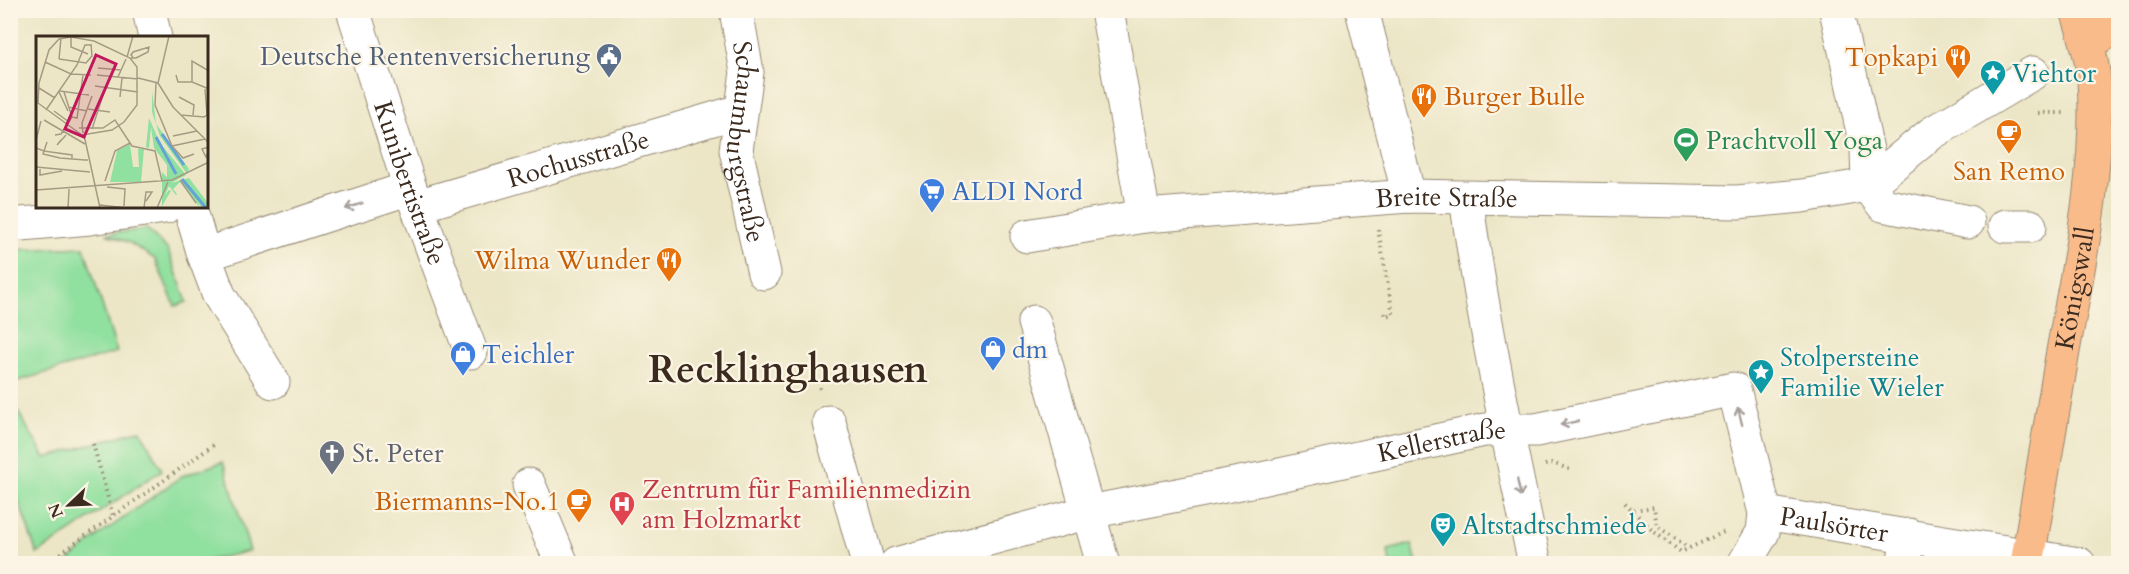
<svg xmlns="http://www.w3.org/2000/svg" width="2129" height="574" font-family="Cardo,serif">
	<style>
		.green { fill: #90e09f; stroke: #66855e; stroke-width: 1.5 }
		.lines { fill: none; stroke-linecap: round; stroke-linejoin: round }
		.minor-casing { stroke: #948872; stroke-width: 35 }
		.major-casing { stroke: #948872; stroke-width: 35 }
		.path { stroke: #948872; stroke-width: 4; stroke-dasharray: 1.5 4.5; stroke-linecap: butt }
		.minor { stroke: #fff; stroke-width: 33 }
		.major { stroke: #fabb8b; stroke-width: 33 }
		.oneway { stroke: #a79f9a }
		.labels { text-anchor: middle; stroke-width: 4.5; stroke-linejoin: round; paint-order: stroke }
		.service-label { font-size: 26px; fill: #4e5e75; stroke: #fcf5e5; text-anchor: end }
		.food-label { font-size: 26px; fill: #c56008; stroke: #fcf5e5; text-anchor: end }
		.culture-label { font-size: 26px; fill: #0d838f; stroke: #fcf5e5; text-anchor: start }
		.leisure-label { font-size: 26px; fill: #27864d; stroke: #fcf5e5; text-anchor: start }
		.street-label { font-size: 26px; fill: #3b2a1e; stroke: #fcf5e5 }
		.shop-label { font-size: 26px; fill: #366cbe; stroke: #fcf5e5; text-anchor: start }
		.worship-label { font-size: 26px; fill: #5b616d; stroke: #fcf5e5; text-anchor: start }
		.health-label { font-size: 26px; fill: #be3a42; stroke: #fcf5e5; text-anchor: start }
		.town-label { font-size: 38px; font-weight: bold; fill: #3b2a1e; stroke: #fcf5e5 }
		.inset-river { fill: none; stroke: #65a2d6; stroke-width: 3 }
		.inset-road { fill: none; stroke: #a59b83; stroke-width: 1.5 }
		.view { fill: #c2185b; fill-opacity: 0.15; stroke: #c2185b; stroke-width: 3 }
		.inset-edge { fill: none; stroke: #3b2a1e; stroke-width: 3 }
	</style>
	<rect width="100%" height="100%" fill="#fcf5e5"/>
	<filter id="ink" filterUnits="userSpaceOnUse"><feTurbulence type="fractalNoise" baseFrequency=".0167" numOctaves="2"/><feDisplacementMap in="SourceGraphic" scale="12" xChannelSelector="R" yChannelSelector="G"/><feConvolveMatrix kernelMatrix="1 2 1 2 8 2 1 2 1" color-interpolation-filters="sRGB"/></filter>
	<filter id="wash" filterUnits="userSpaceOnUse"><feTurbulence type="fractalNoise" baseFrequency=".008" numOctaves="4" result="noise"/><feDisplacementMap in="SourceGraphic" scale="24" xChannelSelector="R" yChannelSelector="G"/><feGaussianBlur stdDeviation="1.35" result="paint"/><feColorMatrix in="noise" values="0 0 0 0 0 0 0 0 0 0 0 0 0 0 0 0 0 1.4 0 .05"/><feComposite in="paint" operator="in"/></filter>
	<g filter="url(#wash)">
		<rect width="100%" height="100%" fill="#ece6c7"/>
		<path class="green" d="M147 229 168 250 187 302 175 306 155 259 130 243 106 234Z
			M84 247 117 352 11 383V250Z
			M11 393 14 405 45 458 140 430 162 470 37 554 11 479Z
			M223 462 250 551 195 563H66L94 539 182 476Z
			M1412 544 1417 563H1390L1388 550Z"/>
	</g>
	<g filter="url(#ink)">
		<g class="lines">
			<g class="minor-casing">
				<g id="minor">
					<path d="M149 10 155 38"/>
					<path id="s1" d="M353 10 410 188 471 352"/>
					<path id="s2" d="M736 10 747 72 736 150 764 273"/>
					<path d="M1107 10 1144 216"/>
					<path d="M1362 10 1409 196"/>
					<path d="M1836 10 1867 150 1868 185 1883 205 1968 222"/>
					<path d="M1466 198C1483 321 1509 442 1535 564"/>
					<path id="s3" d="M417 206 740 111"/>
					<path d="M190 207 204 255 219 295 273 382"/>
					<path d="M10 225 90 218 165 207"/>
					<path d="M2005 226H2030"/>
					<path id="s4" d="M1027 236 1144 216 1409 196 1737 202 1802 196 1868 185 1932 133 2033 73"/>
					<path d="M204 255 410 188"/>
					<path d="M1034 322 1103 564"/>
					<path d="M829 422 868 564"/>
					<path d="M529 485 562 564"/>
					<path id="s5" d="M1765 513 2079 564"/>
					<path id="s6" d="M896 564 1089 512 1261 479 1485 430H1536L1734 389 1765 513 1763 532 1744 564"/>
					<path d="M1903 564 1909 535"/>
				</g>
			</g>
			<g class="major-casing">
				<g id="major">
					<path d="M2087 43 2118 27"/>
					<path id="s7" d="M2027 564C2039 495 2050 426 2062 357 2078 267 2100 174 2094 81 2092 57 2084 33 2077 10"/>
				</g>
			</g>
			<path class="path" d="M2038 113H2064
				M1378 229 1393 314 1385 316 1384 309
				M816 376 821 392
				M93 444 113 516
				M1545 465 1552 463 1569 469
				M1625 503 1654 532 1681 552 1726 531
				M1634 510 1654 507 1657 526 1689 548
				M46 564 215 444
				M244 564 250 562"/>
			<use href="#minor" class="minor"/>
			<use href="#major" class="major"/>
		</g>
		<defs><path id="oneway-shaft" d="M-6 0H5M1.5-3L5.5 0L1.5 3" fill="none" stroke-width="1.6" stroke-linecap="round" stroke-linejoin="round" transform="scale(1.5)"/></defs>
		<g class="oneway">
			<use href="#oneway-shaft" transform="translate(354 206) rotate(162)"/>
			<use href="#oneway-shaft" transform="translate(1740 416) rotate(-104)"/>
			<use href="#oneway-shaft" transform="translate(1569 423) rotate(168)"/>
			<use href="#oneway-shaft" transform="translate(1519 488) rotate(78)"/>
		</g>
	</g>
	<defs>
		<g id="civic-pin" transform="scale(1.35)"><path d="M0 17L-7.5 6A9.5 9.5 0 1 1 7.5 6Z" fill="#5c6f8a" stroke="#fcf5e5"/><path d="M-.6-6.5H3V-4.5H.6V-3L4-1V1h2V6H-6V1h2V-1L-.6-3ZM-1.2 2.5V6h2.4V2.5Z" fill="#fff"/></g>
		<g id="restaurant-pin" transform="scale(1.35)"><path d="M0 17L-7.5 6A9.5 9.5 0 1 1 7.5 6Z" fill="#e8710a" stroke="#fcf5e5"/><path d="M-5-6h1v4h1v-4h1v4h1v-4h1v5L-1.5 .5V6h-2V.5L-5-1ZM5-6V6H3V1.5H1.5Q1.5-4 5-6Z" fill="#fff"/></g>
		<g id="sight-pin" transform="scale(1.35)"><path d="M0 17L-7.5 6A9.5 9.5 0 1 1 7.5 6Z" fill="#0f9aa8" stroke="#fcf5e5"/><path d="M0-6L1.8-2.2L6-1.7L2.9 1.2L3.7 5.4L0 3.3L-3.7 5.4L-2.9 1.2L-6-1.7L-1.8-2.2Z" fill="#fff"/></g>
		<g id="cafe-pin" transform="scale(1.35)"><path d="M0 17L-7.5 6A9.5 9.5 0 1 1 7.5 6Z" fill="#e8710a" stroke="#fcf5e5"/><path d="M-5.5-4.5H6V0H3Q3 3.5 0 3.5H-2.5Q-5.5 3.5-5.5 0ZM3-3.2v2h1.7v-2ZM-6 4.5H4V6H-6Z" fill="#fff"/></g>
		<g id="stadium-pin" transform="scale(1.35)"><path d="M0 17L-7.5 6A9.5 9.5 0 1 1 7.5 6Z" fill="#2e9e5b" stroke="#fcf5e5"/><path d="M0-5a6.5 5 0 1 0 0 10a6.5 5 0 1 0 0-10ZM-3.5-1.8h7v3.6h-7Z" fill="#fff"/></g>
		<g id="supermarket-pin" transform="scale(1.35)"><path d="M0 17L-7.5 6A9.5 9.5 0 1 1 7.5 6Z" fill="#3f7fe0" stroke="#fcf5e5"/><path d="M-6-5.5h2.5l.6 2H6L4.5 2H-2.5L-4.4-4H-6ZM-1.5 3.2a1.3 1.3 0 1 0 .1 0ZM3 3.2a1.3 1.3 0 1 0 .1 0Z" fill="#fff"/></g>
		<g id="shop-pin" transform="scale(1.35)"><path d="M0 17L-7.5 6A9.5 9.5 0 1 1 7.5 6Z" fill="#3f7fe0" stroke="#fcf5e5"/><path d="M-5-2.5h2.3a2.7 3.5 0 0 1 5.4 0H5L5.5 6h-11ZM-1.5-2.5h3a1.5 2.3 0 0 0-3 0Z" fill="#fff"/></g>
		<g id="church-pin" transform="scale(1.35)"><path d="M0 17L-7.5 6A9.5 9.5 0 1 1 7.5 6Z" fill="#6b7280" stroke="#fcf5e5"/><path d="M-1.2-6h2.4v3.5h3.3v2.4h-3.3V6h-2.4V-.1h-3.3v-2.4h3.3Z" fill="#fff"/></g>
		<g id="hospital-pin" transform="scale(1.35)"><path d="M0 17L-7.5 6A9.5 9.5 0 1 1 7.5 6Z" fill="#e0444e" stroke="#fcf5e5"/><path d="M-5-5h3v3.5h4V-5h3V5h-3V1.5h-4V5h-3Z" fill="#fff"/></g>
		<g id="theatre-pin" transform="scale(1.35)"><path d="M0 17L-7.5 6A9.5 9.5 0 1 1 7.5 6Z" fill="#0f9aa8" stroke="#fcf5e5"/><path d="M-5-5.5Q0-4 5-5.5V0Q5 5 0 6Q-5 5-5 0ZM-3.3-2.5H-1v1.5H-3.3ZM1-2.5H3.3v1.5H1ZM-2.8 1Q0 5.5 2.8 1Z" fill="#fff"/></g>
	</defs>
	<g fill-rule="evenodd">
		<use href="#civic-pin" x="609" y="56"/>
		<use href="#restaurant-pin" x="1958" y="57"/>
		<use href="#sight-pin" x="1993" y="73"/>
		<use href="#restaurant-pin" x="1424" y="96"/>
		<use href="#cafe-pin" x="2009" y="132"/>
		<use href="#stadium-pin" x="1686" y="140"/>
		<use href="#supermarket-pin" x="932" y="191"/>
		<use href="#restaurant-pin" x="669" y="260"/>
		<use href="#shop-pin" x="993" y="349"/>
		<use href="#shop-pin" x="463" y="354"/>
		<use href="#sight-pin" x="1761" y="372"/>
		<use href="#church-pin" x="332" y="453"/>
		<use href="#cafe-pin" x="579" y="501"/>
		<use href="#hospital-pin" x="622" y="504"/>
		<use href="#theatre-pin" x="1443" y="525"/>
	</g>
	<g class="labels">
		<g class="service-label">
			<text x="590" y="65">Deutsche Rentenversicherung</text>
		</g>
		<g class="food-label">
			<text x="1938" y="66">Topkapi</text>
			<text x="1444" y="105" text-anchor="start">Burger Bulle</text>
			<text x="2009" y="180" text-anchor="middle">San Remo</text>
			<text x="650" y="269">Wilma Wunder</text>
			<text x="560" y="510">Biermanns-No.1</text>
		</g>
		<g class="culture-label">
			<text x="2012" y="82">Viehtor</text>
			<text x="1780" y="366">Stolpersteine<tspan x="1780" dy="30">Familie Wieler</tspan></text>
			<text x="1462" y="534">Altstadtschmiede</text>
		</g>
		<g class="leisure-label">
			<text x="1706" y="149">Prachtvoll Yoga</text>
		</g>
		<g class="street-label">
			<text dy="9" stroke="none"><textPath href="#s2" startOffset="134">Schaumburgstraße</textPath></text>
			<text dy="9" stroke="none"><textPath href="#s3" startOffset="168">Rochusstraße</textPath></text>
			<text dy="9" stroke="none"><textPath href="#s1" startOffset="182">Kunibertistraße</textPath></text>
			<text dy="9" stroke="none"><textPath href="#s4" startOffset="422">Breite Straße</textPath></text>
			<text dy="9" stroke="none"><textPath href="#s7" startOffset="280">Königswall</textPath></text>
			<text dy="9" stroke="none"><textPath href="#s6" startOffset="560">Kellerstraße</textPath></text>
			<text dy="9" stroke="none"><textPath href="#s5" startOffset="70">Paulsörter</textPath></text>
		</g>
		<g class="shop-label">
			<text x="952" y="200">ALDI Nord</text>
			<text x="1012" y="358">dm</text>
			<text x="482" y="363">Teichler</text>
		</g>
		<g class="worship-label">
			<text x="352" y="462">St. Peter</text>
		</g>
		<g class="health-label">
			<text x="642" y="498">Zentrum für Familienmedizin<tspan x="642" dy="30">am Holzmarkt</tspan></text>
		</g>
		<g class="town-label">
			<text x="788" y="382">Recklinghausen</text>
		</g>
	</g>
	<g transform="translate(36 36)">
		<rect width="172" height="172" fill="#ece6c7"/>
		<path d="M116 55 120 88 153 133 151 138 124 100 116 76ZM113 82 124 107 150 139 135 147 153 142 172 167V172H166L161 166 164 172 144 146 137 153 141 158 140 159 133 150 129 159 133 154 135 155 126 170V136L131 141V129L118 112 115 91 113 112 110 111ZM94 108 97 131H103L102 113H108L105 146H74L81 115Z" fill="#90e09f"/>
		<path class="inset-river" d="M126 98 148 129M120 101 140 138M146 143 170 172"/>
		<path class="inset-road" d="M35 1V11L52 18M35 1 58 5 94 22 101 31V69L88 86 76 94 46 99 2 67 3 47 13 14 23 3ZM91 21 97 0M95 22H100L112 16 113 11 97 16 95 19 96 20 97 22M23 23 50 27 56 20 55 8M23 23 25 2M9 26 35 38 55 39M62 32 85 34M173 35 156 25V46L173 53M61 39 102 43M140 39 142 46H156M82 41 90 23M102 42 122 47 137 71 173 107M120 47 119 69 136 110M122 47 133 0M59 50 102 56M3 52 19 62M169 53 171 79M24 55 53 59M23 56 32 75M28 56 36 81M84 61 86 42M143 61 158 69 157 79M32 71 51 75M52 73 74 76M10 74 41 29 49 9H55M18 75 33 86M145 79 168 81 173 78M8 84 49 108M43 92H67L79 84 96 110 119 115 126 145M56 93 69 53M47 97 46 87 56 60M19 99 25 98 36 81 41 82 47 39M48 99 64 172M137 100 161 95M0 104 5 85M25 104 21 109 30 99M0 112 8 115 11 106M158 118 147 122 136 110 169 103M171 118 170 121 166 113 173 111M36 122V119L8 115 7 118 24 122 49 124H52M0 131 54 136M4 131V139L26 135M144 144 160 167M69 145 79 115 94 107M71 151 89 153 88 170M0 154 136 144 173 126M64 169 91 172M32 172 33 153M108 172 110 156H116L110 165M121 172 132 146"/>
		<path class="view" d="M60 19 80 28 48 101 29 93Z"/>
		<rect width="172" height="172" class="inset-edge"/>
	</g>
	<rect width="2129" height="574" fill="none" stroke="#fcf5e5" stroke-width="36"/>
	<g transform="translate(69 505) rotate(247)" stroke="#fcf5e5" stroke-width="4.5" paint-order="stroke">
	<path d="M0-4.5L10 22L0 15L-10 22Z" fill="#3b2a1e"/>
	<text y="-9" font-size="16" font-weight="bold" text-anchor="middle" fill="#3b2a1e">N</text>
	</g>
</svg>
